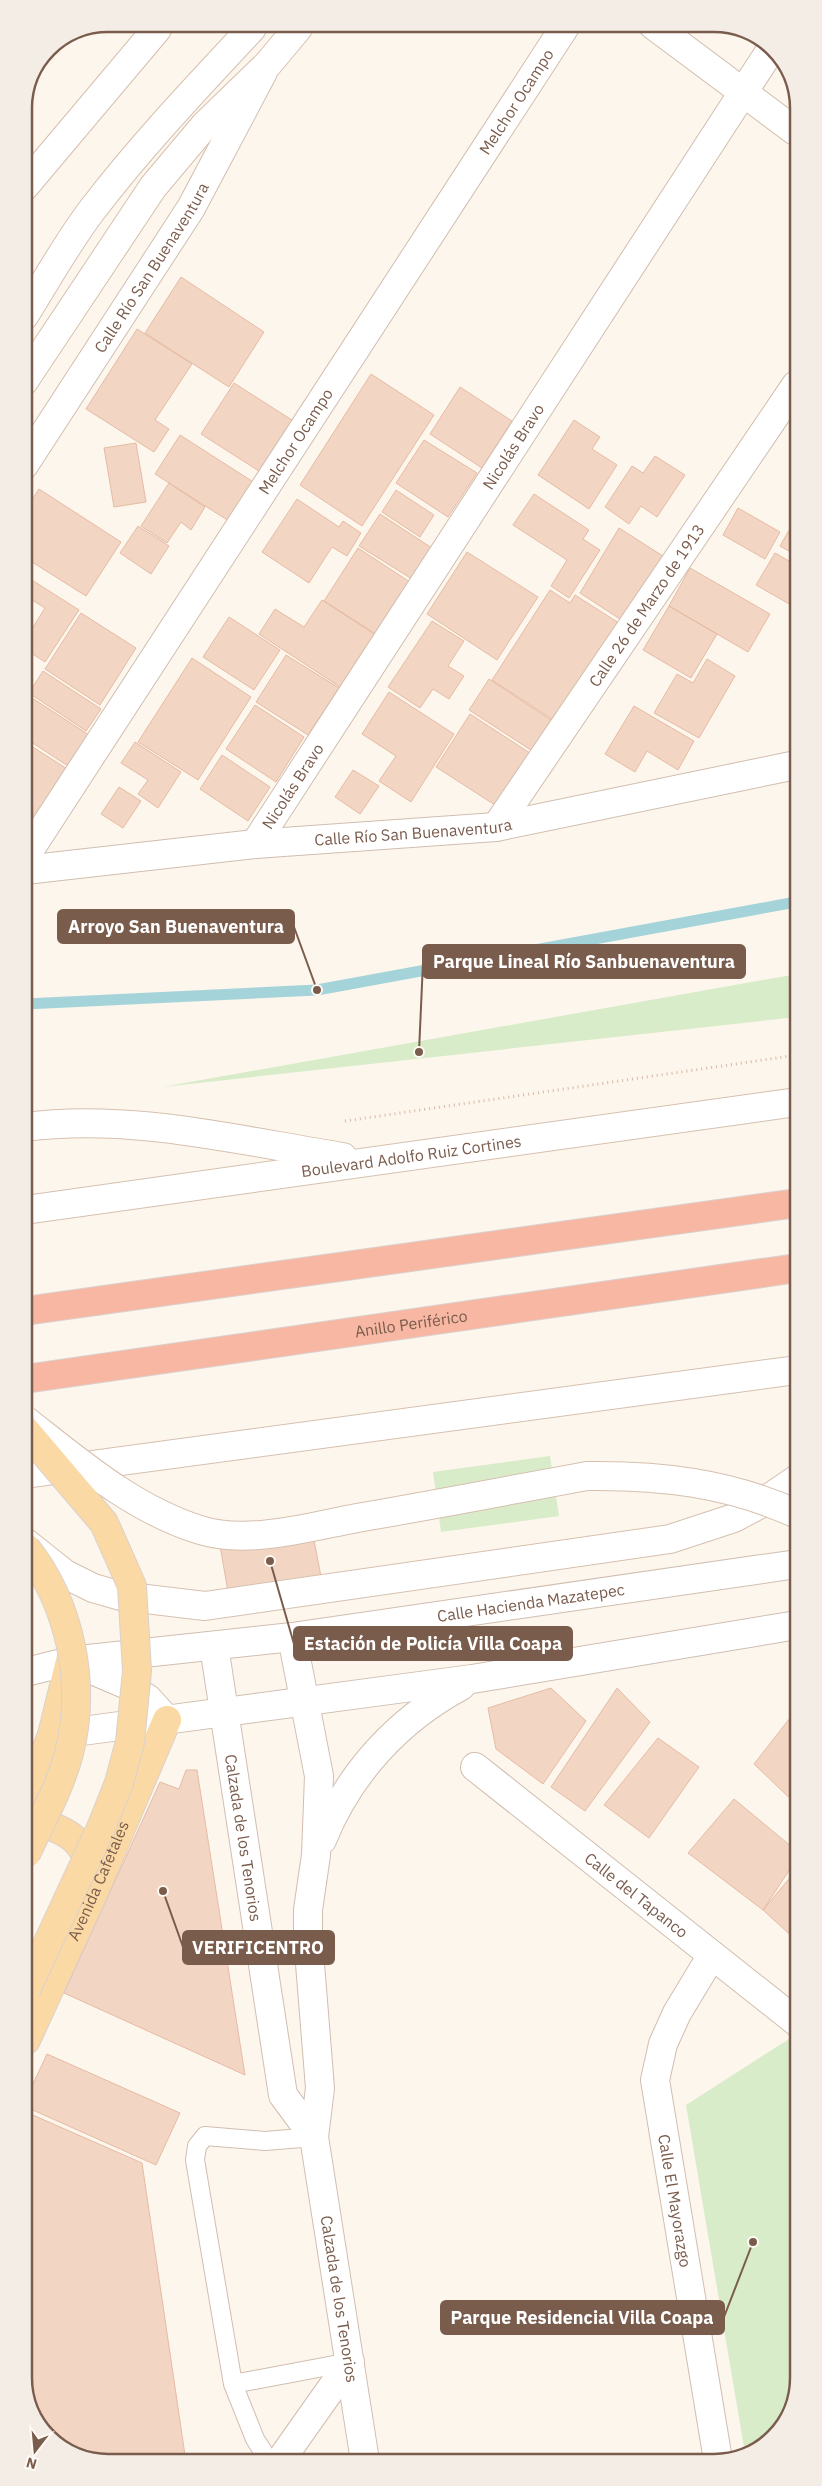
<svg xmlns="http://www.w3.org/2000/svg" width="822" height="2486" font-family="'IBM Plex Sans',sans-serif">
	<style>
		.green { fill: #d8ecc9 }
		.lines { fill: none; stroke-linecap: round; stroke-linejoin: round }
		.stream { stroke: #a5d3da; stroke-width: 11 }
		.building { fill: #f3d5c3; stroke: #e6bba3 }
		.service-casing { stroke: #d1beb0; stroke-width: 20 }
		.minor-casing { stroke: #d1beb0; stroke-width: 30 }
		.tertiary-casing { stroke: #d1beb0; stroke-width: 30 }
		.secondary-casing { stroke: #d6c0b0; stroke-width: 30 }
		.primary-casing { stroke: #dad1cd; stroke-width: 30 }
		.motorway-casing { stroke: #dad1cd; stroke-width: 30 }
		.path { stroke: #d9b8a5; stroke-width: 3; stroke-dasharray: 1 4; stroke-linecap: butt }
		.service { stroke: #fff; stroke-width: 18 }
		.minor { stroke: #fff; stroke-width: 28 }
		.tertiary { stroke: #fff; stroke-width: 28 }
		.secondary { stroke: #fff; stroke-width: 28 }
		.primary { stroke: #fbd9a5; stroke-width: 28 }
		.motorway { stroke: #f7b7a3; stroke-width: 28 }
		.secondary-bridge-casing { stroke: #d6c0b0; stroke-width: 30; stroke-linecap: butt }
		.primary-bridge-casing { stroke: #dad1cd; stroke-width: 30; stroke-linecap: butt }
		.secondary-bridge { stroke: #fff; stroke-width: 28 }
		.primary-bridge { stroke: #fbd9a5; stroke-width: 28 }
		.labels { text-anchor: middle; stroke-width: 5; stroke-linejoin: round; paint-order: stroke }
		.street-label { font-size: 16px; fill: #7a5c4d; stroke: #fffaf3 }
		.rim { fill: none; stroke: #7a5c4d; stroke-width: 2.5 }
		.leader { fill: none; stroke: #7a5c4d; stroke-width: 2 }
		.callout-dot { fill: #7a5c4d; stroke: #fffaf3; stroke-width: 2 }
		.callout { fill: #7a5c4d; stroke: #7a5c4d; stroke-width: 2 }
		.callout-label { font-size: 18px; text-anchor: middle; font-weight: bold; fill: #fff }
	</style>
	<rect width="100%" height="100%" fill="#fdf6ec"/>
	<path class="green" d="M797 974V1017L162 1087Z
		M550 1456 559 1516 441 1532 433 1472Z
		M789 2039 798 2047V2378L781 2429 745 2453 686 2105Z"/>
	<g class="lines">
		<path class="stream" d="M25 1004 317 990 796 902"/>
	</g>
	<path class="building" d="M181 277 264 332 229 387 145 333Z
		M137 329 192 364 155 420 169 429 154 452 86 409Z
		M371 374 434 415 362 526 300 485Z
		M234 383 295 422 262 473 201 434Z
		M460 387 512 421 482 468 430 434Z
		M574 420 600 437 592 449 617 465 589 509 538 475Z
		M180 435 258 485 232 523 155 474Z
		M424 440 477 473 448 517 396 483Z
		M136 443 146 502 114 507 104 448Z
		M655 456 685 475 657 517 641 506 629 524 605 507 632 466 643 473Z
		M169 483 205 507 191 530 181 522 167 543 141 526Z
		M39 489 121 542 86 596 24 557V511Z
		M396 490 434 515 420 537 382 512Z
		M534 494 589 530 583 539 600 550 569 598 551 586 567 560 513 525Z
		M297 499 339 527 343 521 361 533 347 556 332 547 309 583 262 552Z
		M738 508 780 532 765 559 723 535Z
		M380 514 432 548 412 579 359 546Z
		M795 520 796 521V555L780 546Z
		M138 526 169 546 151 574 120 553Z
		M619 528 666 558 623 621 580 593Z
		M358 548 410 582 376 634 324 601Z
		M467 552 538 597 497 660 427 614Z
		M775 553 796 565V596L791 605 756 585Z
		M690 568 770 614 748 652 669 606Z
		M24 575 79 610 45 662 25 649V640L45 608 24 595Z
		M550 590 570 603 575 595 622 625 558 723 492 680Z
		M322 600 374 634 340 687 259 634 275 609 304 627Z
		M669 606 717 634 691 678 643 650Z
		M81 613 136 648 100 705 45 669Z
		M229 617 280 650 254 690 203 657Z
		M432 621 464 641 448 666 464 676 449 699 433 689 420 708 388 687Z
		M286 655 339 688 308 735 256 702Z
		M192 658 251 697 198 780 138 742Z
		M707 659 735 676 699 738 654 713 677 674 693 683Z
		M43 671 101 709 86 731 29 693Z
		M489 679 557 724 537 754 469 710Z
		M389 692 454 734 411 802 379 781 396 756 362 734Z
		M29 696 89 735 68 766 25 738V703Z
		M255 705 304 737 276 782 226 749Z
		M634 706 694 741 678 770 647 751 635 772 605 754Z
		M470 714 533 755 498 807 436 767Z
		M25 742 72 772 25 832Z
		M135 742 181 772 158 808 138 794 148 780 121 763Z
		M222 755 270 787 248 821 200 789Z
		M353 770 379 786 360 814 335 797Z
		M119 787 141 801 123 828 101 814Z
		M310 1519 323 1587 230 1603 218 1534Z
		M551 1688 586 1721 543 1784 496 1749 488 1708Z
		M617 1688 650 1722 585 1811 551 1787Z
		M797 1709 798 1806 754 1764Z
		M658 1738 699 1767 649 1838 604 1805Z
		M186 1770H197L245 2075 64 1993 160 1782 179 1789Z
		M734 1799 798 1852V1857L763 1910 688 1853Z
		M798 1868V1942L763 1910Z
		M47 2054 180 2113 156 2165 26 2107V2099Z
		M26 2112 142 2163 186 2462H102L53 2441 27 2399Z"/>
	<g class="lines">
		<g class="service-casing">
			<path id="service" d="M233 2384 350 2362
				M269 2461 255 2439 233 2384 195 2160 197 2146 205 2136 265 2141 314 2137"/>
		</g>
		<g class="minor-casing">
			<g id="minor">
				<path d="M653 25 795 131"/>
				<path id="s1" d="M24 465 191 208 263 72"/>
				<path id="s2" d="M496 827 796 385"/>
				<path id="s3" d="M255 844 772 48"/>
				<path id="s4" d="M25 857 566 25"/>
				<path id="s5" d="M25 870 255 844 496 827 796 765"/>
				<path id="s6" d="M475 1767 798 2023"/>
				<path id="s7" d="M712 1955 677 2013 663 2044 655 2080 718 2460"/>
				<path d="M280 2461 350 2362"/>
			</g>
		</g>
		<g class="tertiary-casing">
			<g id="tertiary">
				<path id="s8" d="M292 1637 319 1776 316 1855 308 1910V1939L320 2088 314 2137 365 2461"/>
				<path id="s9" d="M214 1646 283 2095 314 2137"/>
				<path d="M71 1661 127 1685 148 1699 167 1720"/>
				<path id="s10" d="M26 1672 70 1661 292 1637 797 1564"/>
				<path d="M52 1735 472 1679 797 1625"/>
				<path d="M322 1840C349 1773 398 1720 461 1686"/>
			</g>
		</g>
		<g class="secondary-casing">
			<g id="secondary">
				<path d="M24 187 157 29"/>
				<path d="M24 316C46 281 67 243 92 210 141 146 196 88 252 28"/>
				<path d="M24 381 153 187 205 125 268 64 298 28"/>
				<path d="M25 1127C131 1113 240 1141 343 1157"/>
				<path id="s11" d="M25 1210 797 1102"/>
				<path d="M25 1474 797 1370"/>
				<path d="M26 1543 65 1574 93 1588 121 1596 205 1606 670 1539 734 1518 762 1503 797 1479"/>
			</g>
		</g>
		<g class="primary-casing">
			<g id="primary">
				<path d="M26 1802 52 1735 70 1661"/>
				<path d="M26 1825C43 1820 68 1831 79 1844 87 1854 90 1866 91 1877"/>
				<path id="s12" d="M26 2040 93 1894 167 1720"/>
			</g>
		</g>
		<g class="motorway-casing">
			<g id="motorway">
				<path d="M25 1311 797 1203"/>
				<path id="s13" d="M25 1379 797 1268"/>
			</g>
		</g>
		<path class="path" d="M345 1121 797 1055"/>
		<use href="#service" class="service"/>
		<use href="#minor" class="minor"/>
		<use href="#tertiary" class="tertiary"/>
		<use href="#secondary" class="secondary"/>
		<use href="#primary" class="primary"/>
		<use href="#motorway" class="motorway"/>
		<g class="secondary-bridge-casing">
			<path id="secondary-bridge" d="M25 1420C80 1463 133 1509 200 1530 247 1545 309 1527 357 1518 433 1505 510 1490 587 1476 661 1475 729 1483 797 1514"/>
		</g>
		<g class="primary-bridge-casing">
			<path id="primary-bridge" d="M25 1430 104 1523 132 1586 137 1671 130 1742 119 1783 101 1828 26 1990
				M26 1548C70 1604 87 1683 69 1753 60 1788 41 1821 26 1854"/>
		</g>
		<use href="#secondary-bridge" class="secondary-bridge"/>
		<use href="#primary-bridge" class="primary-bridge"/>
	</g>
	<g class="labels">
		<g class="street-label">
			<text dy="6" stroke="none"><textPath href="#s4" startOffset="901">Melchor Ocampo</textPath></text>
			<text dy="6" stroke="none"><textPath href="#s1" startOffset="235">Calle Río San Buenaventura</textPath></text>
			<text dy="6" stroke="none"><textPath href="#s4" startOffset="496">Melchor Ocampo</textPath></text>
			<text dy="6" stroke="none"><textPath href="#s3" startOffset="474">Nicolás Bravo</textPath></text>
			<text dy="6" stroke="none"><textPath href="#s2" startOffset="268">Calle 26 de Marzo de 1913</textPath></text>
			<text dy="6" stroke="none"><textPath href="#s3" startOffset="69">Nicolás Bravo</textPath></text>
			<text dy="6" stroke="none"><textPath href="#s5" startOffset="390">Calle Río San Buenaventura</textPath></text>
			<text dy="6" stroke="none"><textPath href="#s11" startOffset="390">Boulevard Adolfo Ruiz Cortines</textPath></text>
			<text dy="6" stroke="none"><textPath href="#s13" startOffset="390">Anillo Periférico</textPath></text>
			<text dy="6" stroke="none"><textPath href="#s10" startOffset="510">Calle Hacienda Mazatepec</textPath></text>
			<text dy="6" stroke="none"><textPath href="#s9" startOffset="194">Calzada de los Tenorios</textPath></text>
			<text dy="6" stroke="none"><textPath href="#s12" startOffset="175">Avenida Cafetales</textPath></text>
			<text dy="6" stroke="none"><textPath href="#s6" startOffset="206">Calle del Tapanco</textPath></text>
			<text dy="6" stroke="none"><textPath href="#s7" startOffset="261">Calle El Mayorazgo</textPath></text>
			<text dy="6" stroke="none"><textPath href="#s8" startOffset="668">Calzada de los Tenorios</textPath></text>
		</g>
	</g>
	<path d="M0 0H822V2486H0ZM108 32H714A76 76 0 0 1 790 108V2378A76 76 0 0 1 714 2454H108A76 76 0 0 1 32 2378V108A76 76 0 0 1 108 32Z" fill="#f4ede6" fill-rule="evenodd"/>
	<path class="rim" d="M108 32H714A76 76 0 0 1 790 108V2378A76 76 0 0 1 714 2454H108A76 76 0 0 1 32 2378V108A76 76 0 0 1 108 32Z"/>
	<path class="leader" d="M317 990L294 927M419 1052L423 962M270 1561L294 1644M163 1891L183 1947M753 2242L724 2317"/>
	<g class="callout-dot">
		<circle cx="317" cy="990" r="5"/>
		<circle cx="419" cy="1052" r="5"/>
		<circle cx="270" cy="1561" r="5"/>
		<circle cx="163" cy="1891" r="5"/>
		<circle cx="753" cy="2242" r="5"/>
	</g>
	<g class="callout">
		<rect x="58" y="910" width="236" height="33" rx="5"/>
		<rect x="423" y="945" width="322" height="33" rx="5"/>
		<rect x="294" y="1627" width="278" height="33" rx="5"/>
		<rect x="183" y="1931" width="151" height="33" rx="5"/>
		<rect x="441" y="2301" width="283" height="33" rx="5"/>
	</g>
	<g class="callout-label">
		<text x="176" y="933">Arroyo San Buenaventura</text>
		<text x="584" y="968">Parque Lineal Río Sanbuenaventura</text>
		<text x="433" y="1650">Estación de Policía Villa Coapa</text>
		<text x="258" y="1954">VERIFICENTRO</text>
		<text x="582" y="2324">Parque Residencial Villa Coapa</text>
	</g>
	<g transform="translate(35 2451) rotate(196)" stroke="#fffaf3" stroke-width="4" paint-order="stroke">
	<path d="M0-4L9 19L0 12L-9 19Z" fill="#7a5c4d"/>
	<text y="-8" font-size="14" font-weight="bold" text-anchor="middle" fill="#7a5c4d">N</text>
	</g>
</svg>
